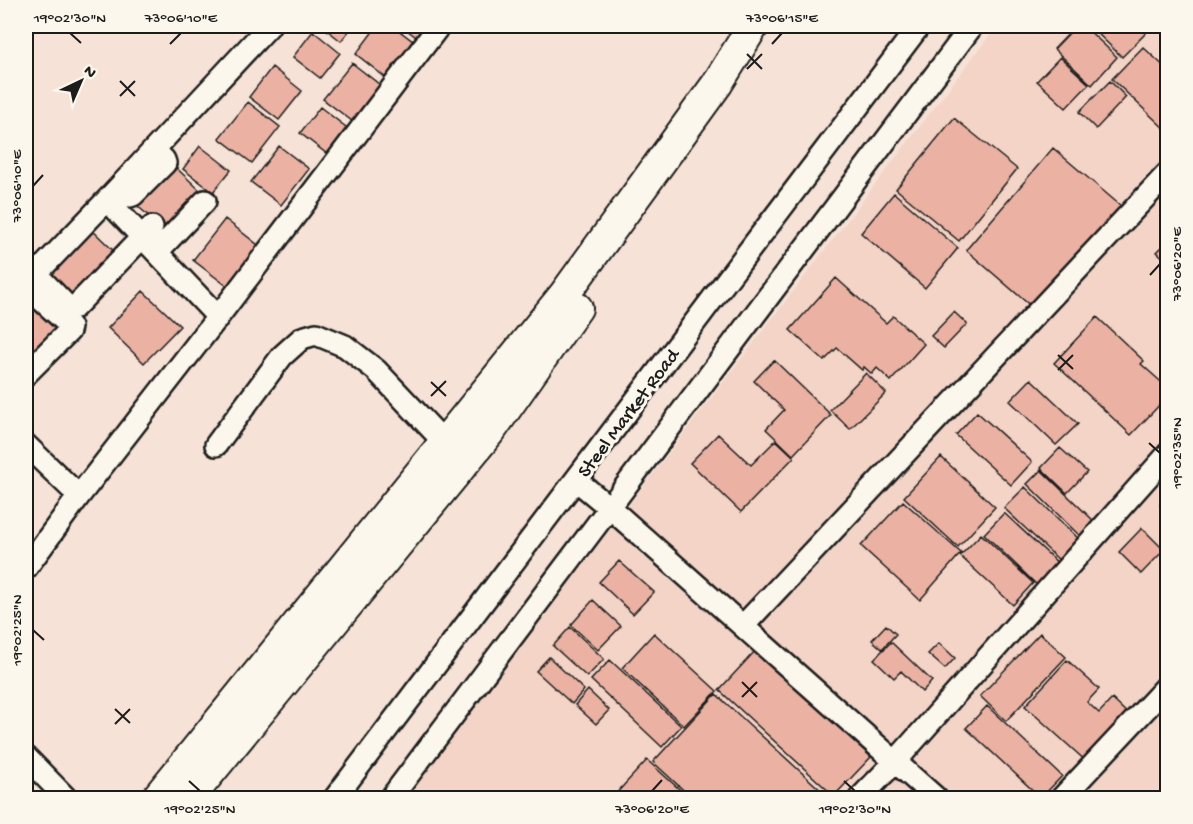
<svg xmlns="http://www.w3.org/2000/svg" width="1193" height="824" font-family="'Gochi Hand',sans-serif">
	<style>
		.built { fill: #f3d4c7 }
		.building { fill: #ebb2a3; stroke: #1c1c1c; stroke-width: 1.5 }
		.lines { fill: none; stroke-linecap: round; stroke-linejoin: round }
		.minor-casing { stroke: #1c1c1c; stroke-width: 26 }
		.highway-casing { stroke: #1c1c1c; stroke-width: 34 }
		.minor { stroke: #fbf7ec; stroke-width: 21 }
		.highway { stroke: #fbf7ec; stroke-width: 30 }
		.ticks { fill: none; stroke: #1c1c1c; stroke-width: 2 }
		.labels { text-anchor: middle; stroke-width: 6; stroke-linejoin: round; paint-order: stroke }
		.street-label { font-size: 20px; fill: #1c1c1c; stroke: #fbf7ec }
		.neatline { fill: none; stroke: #1c1c1c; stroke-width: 2 }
		.ticks-label { font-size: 15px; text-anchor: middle; fill: #1c1c1c }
	</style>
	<rect width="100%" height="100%" fill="#f6e2d6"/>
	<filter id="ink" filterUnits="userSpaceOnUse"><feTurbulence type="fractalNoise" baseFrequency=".0167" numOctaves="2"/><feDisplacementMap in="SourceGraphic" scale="12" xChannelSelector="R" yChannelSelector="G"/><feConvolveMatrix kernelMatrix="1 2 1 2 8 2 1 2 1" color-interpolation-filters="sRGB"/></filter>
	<g filter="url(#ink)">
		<path class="built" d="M997 26H1167V798H404Z"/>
		<path class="building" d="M322 26H353L341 41Z
			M377 26H393L414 42 386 78 356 54Z
			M402 26H425L416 37Z
			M1076 26H1084L1117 57 1092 85 1054 49Z
			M1099 26H1138L1146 33 1122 57 1094 30Z
			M313 31 340 53 320 78 293 57Z
			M1143 47 1168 70V132L1112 79Z
			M1060 57 1089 84 1066 108 1037 81Z
			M352 63 384 88 356 124 323 99Z
			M272 67 302 91 279 120 249 97Z
			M1110 81 1126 97 1096 129 1079 112Z
			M248 102 280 127 252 163 219 138Z
			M320 107 351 131 331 157 300 133Z
			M954 118 1017 169 959 241 896 189Z
			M200 146 231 170 213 192 183 169Z
			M279 146 309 169 281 205 251 182Z
			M1053 148 1121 206 1033 308 966 250Z
			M170 162 206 196 170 235 132 201Z
			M894 193 958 248 925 288 861 233Z
			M225 219 258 245 227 286 193 260Z
			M88 226 120 257 74 303 42 272Z
			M1168 241V262L1157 252Z
			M836 278 886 323 893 316 924 344 891 381 877 368 872 374 864 367 862 370 837 348 824 361 790 330Z
			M143 291 180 326 144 363 108 328Z
			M26 296 62 332 26 370Z
			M954 312 967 324 944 348 931 336Z
			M1097 317 1144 361 1141 364 1168 388V396L1131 435 1054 363Z
			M774 360 831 415 793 455 766 429 784 410 754 381Z
			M866 373 886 393 850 429 830 410Z
			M1031 379 1078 424 1056 445 1010 401Z
			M977 412 1032 462 1011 485 956 435Z
			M718 434 751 465 776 440 794 457 741 512 690 463Z
			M1060 448 1087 472 1067 493 1041 468Z
			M941 457 995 507 958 547 904 497Z
			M1041 470 1097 524 1083 539 1027 484Z
			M1025 487 1081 541 1061 562 1004 508Z
			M1168 497V513L1160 505Z
			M903 501 961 553 920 600 861 546Z
			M1004 513 1060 565 1039 587 984 534Z
			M1142 528 1164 550 1141 574 1119 552Z
			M981 534 1033 583 1013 605 960 556Z
			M619 561 654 592 633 614 599 582Z
			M593 600 621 626 598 650 571 625Z
			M886 625 896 634 882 649 872 640Z
			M570 627 604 659 587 677 553 646Z
			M654 633 717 691 684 726 622 668Z
			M1040 633 1066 657 1006 721 980 696Z
			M891 642 932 681 922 692 901 671 894 678 874 659Z
			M939 643 955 658 945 669 928 654Z
			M756 650 871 757 834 796 719 690Z
			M549 657 584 690 572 704 536 671Z
			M610 660 681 726 662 747 591 680Z
			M1067 660 1099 689 1087 702 1099 713 1112 699 1131 717 1088 763 1025 706Z
			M588 690 609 710 596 724 575 705Z
			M716 694 825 794 821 798H692L653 762Z
			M987 706 1062 776 1041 798 966 728Z
			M647 760 689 798H612Z"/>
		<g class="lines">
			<g class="minor-casing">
				<path id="minor" d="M121 186 130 196 133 195 165 163 164 160 154 150
					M107 200 38 272 39 277 66 305 70 307H75L152 227
					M157 252 205 201
					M26 286 68 324 70 327 69 331 26 374
					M218 317 107 200 269 26
					M26 445 79 496
					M216 445 282 356 302 338 316 334 345 346 376 370 445 443
					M576 480 610 508 936 798
					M26 568 79 496 218 317 439 26
					M743 626 1168 173
					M26 757 66 798
					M335 798 919 26
					M391 798 972 26
					M860 798 895 762 1168 454
					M1062 798 1168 685"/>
			</g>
			<g class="highway-casing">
				<path id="highway" d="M157 798 564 295 717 84 753 26
					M189 798 491 430 577 308"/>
			</g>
			<use href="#minor" class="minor"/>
			<use href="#highway" class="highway"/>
		</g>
	</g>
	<path class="ticks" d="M70 33 81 43M170 44 181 33M772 44 782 33M747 54 762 69M747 69 762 54M120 81 135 96M120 96 135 81M33 186 43 175M1150 275 1160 264M1058 355 1073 369M1058 370 1073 355M431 382 446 396M431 396 446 381M1149 443 1160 453M33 630 44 640M742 682 757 697M742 697 757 682M115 709 130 723M115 724 130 709M189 781 200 791M844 781 855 791M652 791 662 780"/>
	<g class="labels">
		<g class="street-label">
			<text transform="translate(627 412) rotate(-53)" y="7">Steel Market Road</text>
		</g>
	</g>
	<rect width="1193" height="824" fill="none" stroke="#fbf7ec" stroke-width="66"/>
	<g transform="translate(81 81) rotate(44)" stroke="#fbf7ec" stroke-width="4.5" paint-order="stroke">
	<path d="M0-4.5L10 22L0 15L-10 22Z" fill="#1c1c1c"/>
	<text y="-9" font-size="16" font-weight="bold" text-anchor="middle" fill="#1c1c1c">N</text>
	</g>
	<rect x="33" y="33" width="1127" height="758" class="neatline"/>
	<g class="ticks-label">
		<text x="70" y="22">19°02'30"N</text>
		<text x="181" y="22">73°06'10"E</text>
		<text x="782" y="22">73°06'15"E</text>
		<text transform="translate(16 186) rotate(-90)" y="5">73°06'10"E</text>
		<text transform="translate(1176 264) rotate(-90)" y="5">73°06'20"E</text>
		<text transform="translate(1176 453) rotate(-90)" y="5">19°02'35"N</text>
		<text transform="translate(16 630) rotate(-90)" y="5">19°02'25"N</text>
		<text x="200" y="813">19°02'25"N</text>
		<text x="652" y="813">73°06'20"E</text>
		<text x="855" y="813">19°02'30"N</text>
	</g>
</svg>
